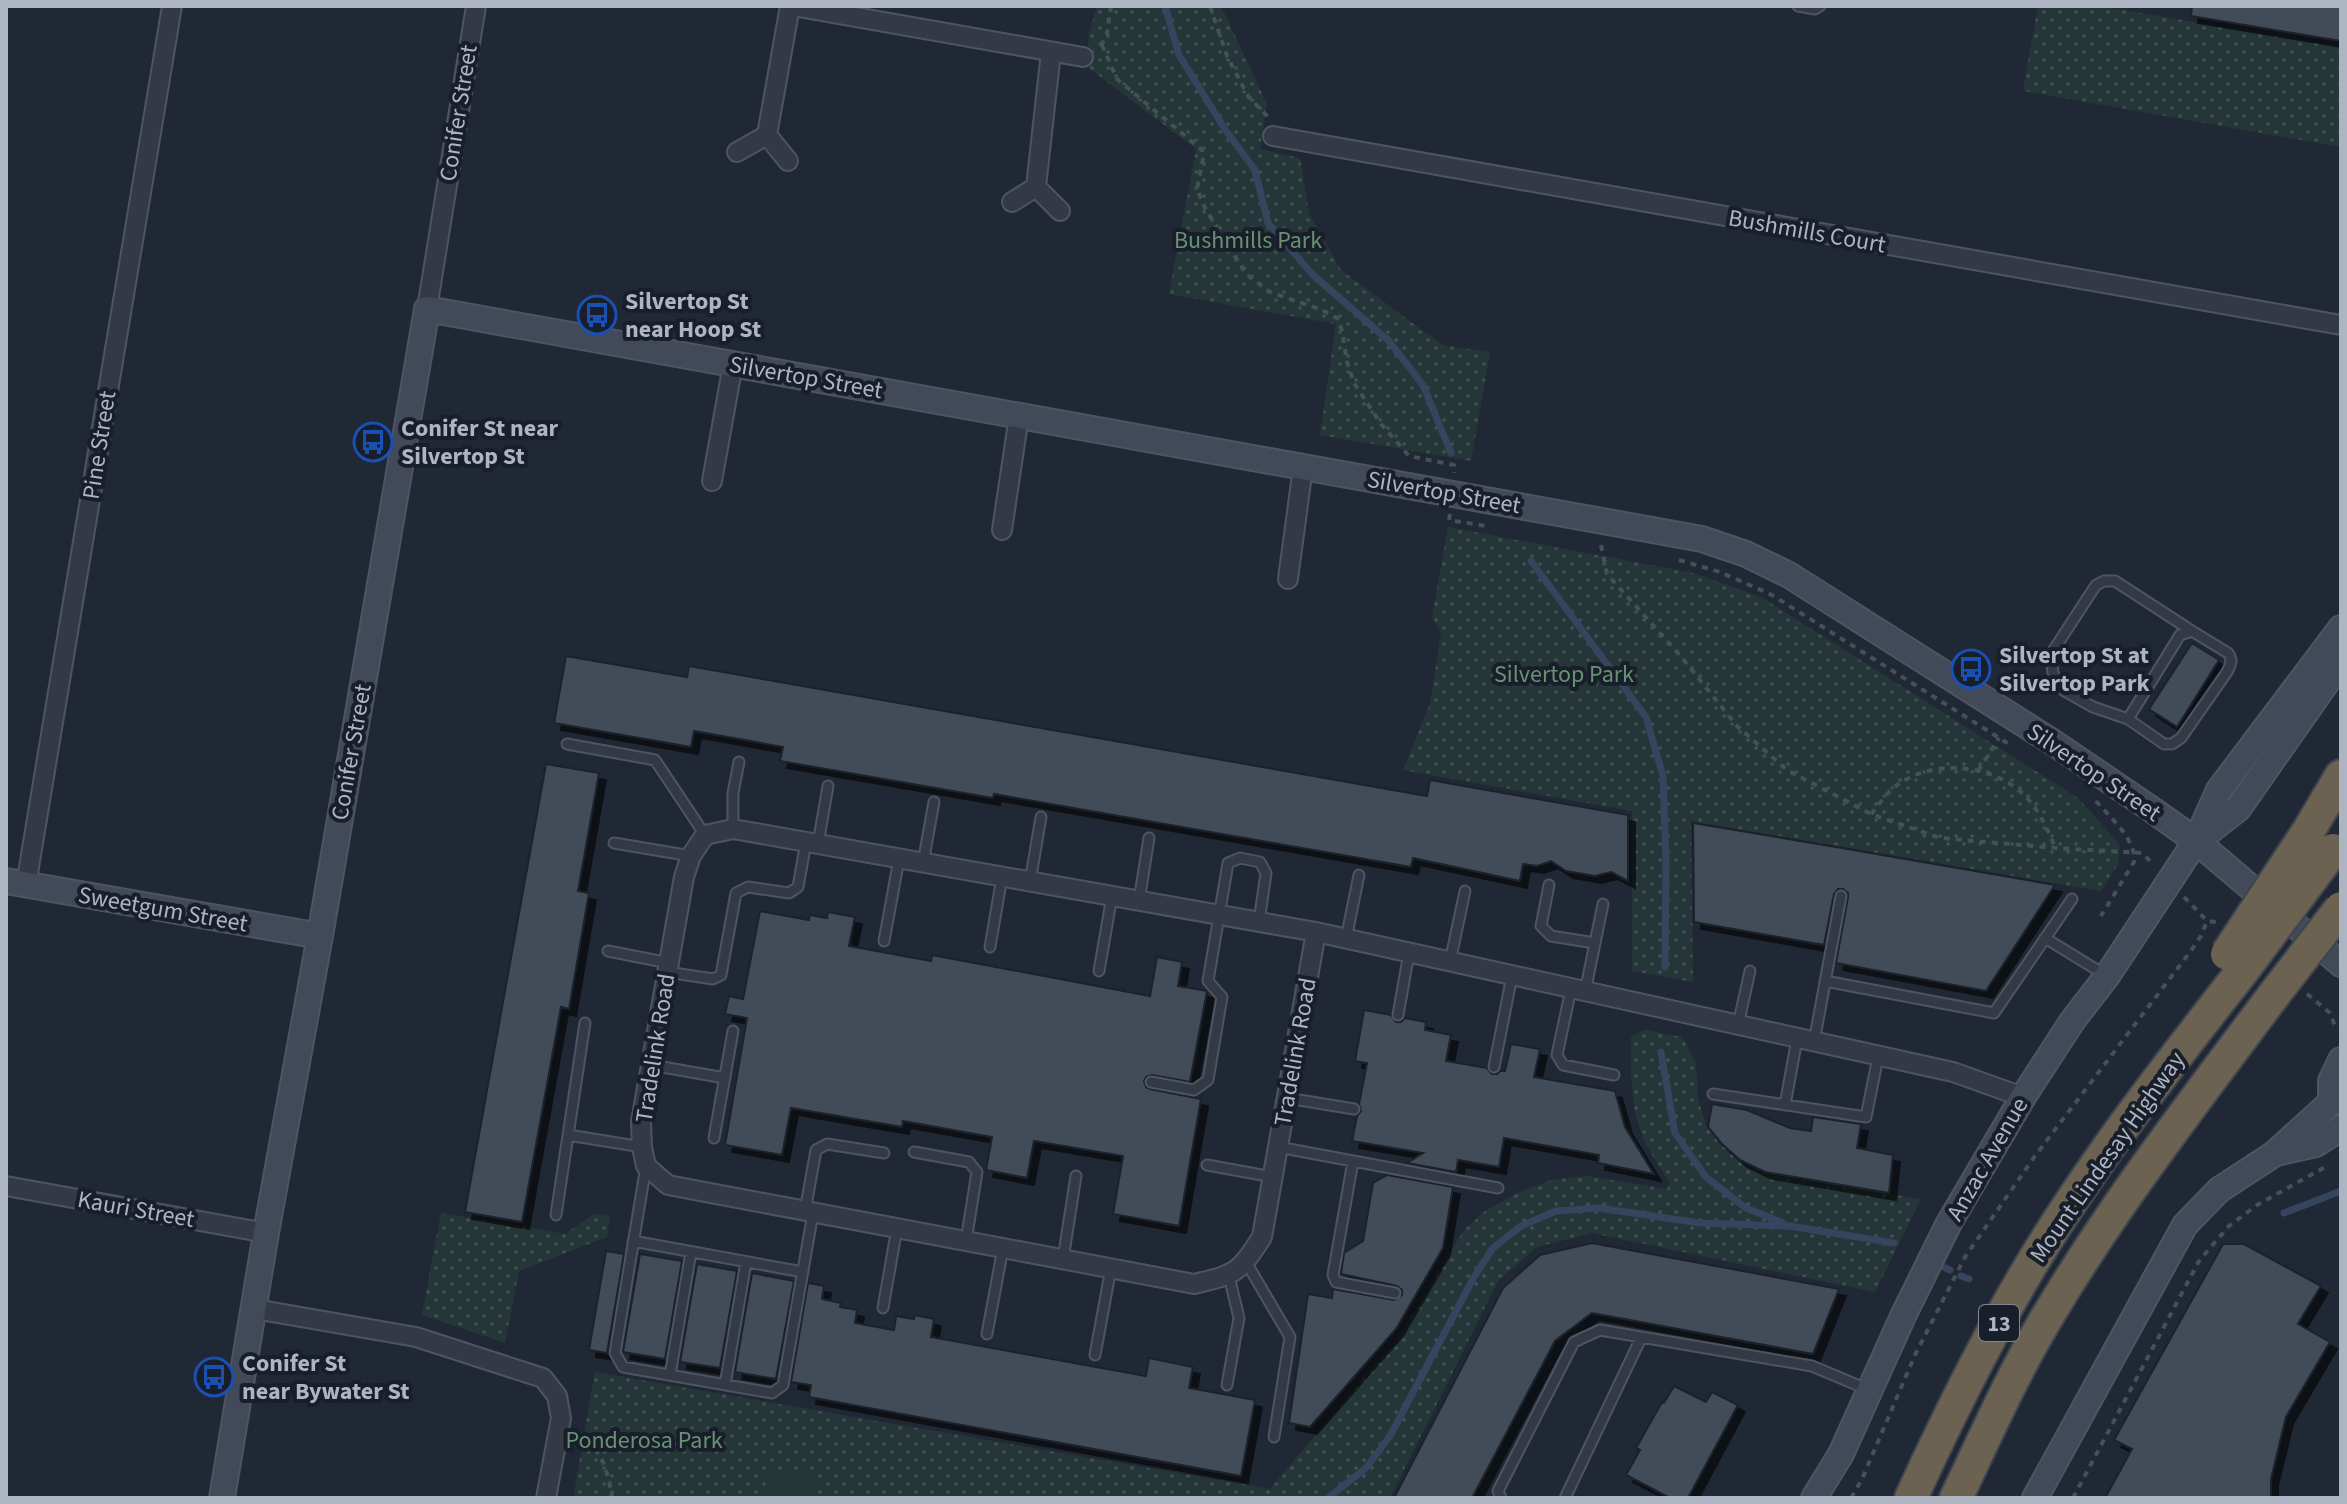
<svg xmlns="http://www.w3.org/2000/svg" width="2347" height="1504" font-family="'Source Sans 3',sans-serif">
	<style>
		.park { fill: url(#park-dots) }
		.pitch { fill: #253638 }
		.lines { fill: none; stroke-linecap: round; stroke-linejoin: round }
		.stream { stroke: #36455d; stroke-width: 7 }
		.building { fill: #424b59; stroke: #1b212c; stroke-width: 2; filter: url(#shadow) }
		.lane-casing { stroke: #4e5560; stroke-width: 13 }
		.street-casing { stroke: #4e5560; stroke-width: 22 }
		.secondary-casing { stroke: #4e5560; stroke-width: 28 }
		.highway-casing { stroke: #3e4550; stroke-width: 36 }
		.path { stroke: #425255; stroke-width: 4; stroke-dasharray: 6 6; stroke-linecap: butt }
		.lane { stroke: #343a45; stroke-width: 9 }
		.street { stroke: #343a45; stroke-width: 18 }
		.secondary { stroke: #424958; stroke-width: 24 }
		.highway { stroke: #6b6251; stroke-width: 32 }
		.highway-bridge-casing { stroke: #3e4550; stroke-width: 36; stroke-linecap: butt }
		.highway-bridge { stroke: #6b6251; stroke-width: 32 }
		.labels { text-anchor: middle; stroke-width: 8; stroke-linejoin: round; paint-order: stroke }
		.shield { fill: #191f2a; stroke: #818894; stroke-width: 2 }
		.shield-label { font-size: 22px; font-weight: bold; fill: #aeb5c2 }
		.street-label { font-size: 24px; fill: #aeb5c2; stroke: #191f2a }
		.park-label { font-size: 24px; fill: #679173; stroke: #191f2a }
		.poi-label { font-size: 24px; font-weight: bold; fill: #aeb5c2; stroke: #191f2a; text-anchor: start }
	</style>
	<defs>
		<pattern id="park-dots" width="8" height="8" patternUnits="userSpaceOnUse" patternTransform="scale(2)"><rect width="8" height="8" fill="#253638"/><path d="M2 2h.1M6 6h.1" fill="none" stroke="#425153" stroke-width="1.8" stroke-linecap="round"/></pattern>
		<filter id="shadow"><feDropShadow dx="7" dy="7" stdDeviation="0" flood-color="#0009"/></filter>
	</defs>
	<rect width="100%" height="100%" fill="#212835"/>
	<path class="park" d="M1097 6H1221L1267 104 1260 149 1300 158 1309 214 1341 270 1442 345 1490 352 1471 461 1320 435 1336 324 1169 294 1196 149 1086 66 1089 34Z
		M2038 6H2100L2341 47V147L2023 91Z
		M1448 527 1693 573 1761 597 2078 798 2120 845 2118 864 2101 891 1691 821 1693 982 1632 971V811L1403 770 1430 704 1441 633 1432 617Z
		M1645 1030 1682 1037 1696 1063 1698 1098 1706 1126 1720 1144 1739 1161 1766 1174 1921 1199 1875 1292 1592 1233 1537 1247 1498 1281 1390 1498H573L595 1372 1270 1489 1399 1336 1464 1230 1485 1211 1522 1191 1551 1180 1588 1176 1667 1189 1670 1182C1630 1128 1631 1100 1631 1036Z
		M441 1213 565 1234 594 1214 610 1216 607 1237 519 1271 505 1343 422 1315Z"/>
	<path class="pitch" d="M769 1468 817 1477 813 1498H762Z"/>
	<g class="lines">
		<path class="stream" d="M1165 6 1179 55 1226 131 1255 170 1268 223 1313 275 1388 340 1423 385 1451 453
			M1531 561 1646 717 1663 776 1666 862 1665 967
			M1661 1052 1675 1133 1706 1177 1746 1208 1783 1223
			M2284 1213 2341 1191
			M1941 1266 1950 1270
			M1961 1276 1969 1279
			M1328 1498 1366 1468 1390 1436 1474 1277 1493 1248 1521 1226 1556 1211 1599 1208 1700 1223 1790 1226 1894 1243"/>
	</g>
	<path class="building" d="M2192 6H2341V41L2191 16Z
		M2192 643 2219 660 2177 727 2149 709Z
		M566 656 687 677 689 666 1427 796 1430 780 1628 815V881L1611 872 1595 876 1566 871 1551 861 1537 866 1523 864 1520 881 1413 858 1411 867 994 794 993 798 780 761 783 747 694 731 691 747 554 723Z
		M546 764 599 773 578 891 589 893 569 1009 561 1007 522 1222 465 1212Z
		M1693 823 1836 847 2055 885 1986 991 1836 963 1848 897V893L1843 889H1838L1834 894 1824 945 1694 922Z
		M760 911 809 920 810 915 827 918 828 912 855 917 849 946 931 961 932 955 1150 996 1157 957 1182 962 1178 986 1207 991 1190 1082 1152 1075 1146 1077 1144 1081 1146 1087 1150 1089 1201 1099 1179 1226 1113 1214 1123 1156 1034 1141 1027 1178 986 1170 992 1137 903 1121 902 1127 791 1108 782 1155 725 1145 747 1018 725 1014 729 996 743 999Z
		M1364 1010 1391 1015 1396 1022H1401L1405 1018 1426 1022 1425 1030 1451 1035 1446 1061 1487 1068 1492 1074H1497L1500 1071H1505L1511 1044 1540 1049 1534 1077 1615 1091 1625 1127 1654 1174 1598 1163 1599 1155 1504 1138 1499 1167 1458 1160 1456 1172 1407 1163 1423 1153 1352 1141 1357 1116 1361 1111 1359 1104 1367 1063 1355 1061Z
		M1712 1104 1747 1110 1790 1128 1811 1131 1813 1117 1861 1124 1857 1148 1893 1155 1889 1193 1765 1172 1740 1160 1722 1144 1708 1127Z
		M1387 1175 1453 1187 1443 1248 1396 1329 1310 1427 1289 1423 1308 1294 1332 1298 1333 1289 1394 1300 1402 1295V1290L1397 1286 1341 1274 1344 1253 1363 1241 1373 1183Z
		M1592 1243 1839 1289 1813 1354 1592 1313 1555 1341 1472 1498H1394L1503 1288 1540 1255Z
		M2223 1244H2244L2321 1286 2298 1324 2330 1342 2286 1417 2271 1479V1498H2105L2132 1449 2114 1440Z
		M606 1251 624 1254 607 1353 589 1350Z
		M640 1254 682 1261 665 1359 623 1352Z
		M697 1264 737 1271 720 1368 680 1362Z
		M752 1273 794 1281 776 1379 735 1372Z
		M808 1283 824 1286 822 1299 841 1303 840 1307 857 1310 855 1323 894 1330 896 1316 914 1319 915 1315 934 1319 931 1337 1146 1376 1149 1358 1193 1367 1189 1388 1255 1400 1241 1476 809 1397 811 1385 791 1382Z
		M1674 1386 1706 1402 1712 1392 1738 1405 1688 1498H1670L1626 1475 1640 1450 1636 1448 1662 1402 1664 1403Z"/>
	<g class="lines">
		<g class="lane-casing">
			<path id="lane" d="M1798 6 1815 9 1820 6
				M2128 719 2180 635 2192 631 2228 653C2233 660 2231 664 2227 672L2181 738 2172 744H2164L2128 719 2093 707 2063 690 2053 673 2051 654 2096 585 2104 581H2115L2192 631
				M567 744 655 760 705 835
				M733 829V793L739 762
				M614 843 691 856
				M818 844 828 786
				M923 863 934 802
				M1030 882 1041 817
				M1549 885 1541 926 1551 936 1595 943
				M1139 901 1149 838
				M2045 938 2107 976
				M1346 939 1359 875
				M884 941 899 859
				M990 947 1002 877
				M608 951 669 963
				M1450 962 1465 891
				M1099 971 1112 896
				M667 972 713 979 721 975 736 893 748 887 789 893 798 887 806 842
				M1825 981 1994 1013 2072 899
				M1571 989 1557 1055 1563 1065 1614 1075
				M1585 992 1603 904
				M1398 1015 1409 953
				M1738 1025 1750 971
				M1814 1042 1841 896
				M651 1065 725 1078
				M1494 1067 1512 976
				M1151 1082 1194 1090 1208 1080 1222 997 1208 981 1228 863 1240 858 1260 862 1266 873 1259 922
				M1713 1094 1866 1117 1878 1057
				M1287 1098 1354 1109
				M1785 1105 1797 1039
				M568 1135 642 1147
				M714 1138 733 1031
				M1278 1147 1498 1188
				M914 1152 969 1162 977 1172 966 1241
				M1353 1161 1333 1275 1336 1282 1395 1293
				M1207 1165 1273 1177
				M646 1166 615 1353 623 1367 772 1393 783 1385 813 1213
				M805 1211 816 1150 827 1144 884 1153
				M556 1215 585 1023
				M633 1241 803 1272
				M1063 1259 1076 1176
				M1246 1262 1290 1337 1274 1437
				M883 1308 897 1228
				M987 1334 1003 1248
				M1095 1355 1111 1268
				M670 1375 691 1252
				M725 1385 746 1262
				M1227 1385 1239 1318 1229 1276
				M1501 1498 1498 1491 1574 1342 1600 1330 1812 1366 1869 1390
				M1565 1498 1641 1338"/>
		</g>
		<g class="street-casing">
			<path id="street" d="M793 6 1083 57
				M767 135 790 6
				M1273 136 2341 325
				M737 152 767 135 788 161
				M1036 187 1051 52
				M1012 202 1036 187 1060 211
				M427 309 476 6
				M712 481 733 364
				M1002 530 1019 416
				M1288 579 1303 467
				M26 885 172 6
				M1316 932 1262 1237C1238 1274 1236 1274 1194 1284L668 1185 646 1166 642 1147 641 1122 684 877 691 856 705 835 733 829 1316 932 1953 1072 2023 1097
				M6 1186 266 1233
				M255 1309 416 1337 543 1378 557 1396 561 1418 546 1498"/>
		</g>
		<g class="secondary-casing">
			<path id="secondary" d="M2198 840 2238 809 2341 662
				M6 881 320 936
				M2331 1103V1081L2341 1060
				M2276 1153 2316 1144 2341 1128
				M222 1498 266 1233 320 936 427 309 1702 539 1746 554 1789 575 2054 743 2154 811 2196 841 2341 964
				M1814 1498 1841 1454 1904 1314 1949 1223 2023 1097 2073 1020 2107 976 2196 841 2219 790 2341 628
				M2035 1498 2185 1225 2219 1190 2274 1154 2341 1093"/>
		</g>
		<g class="highway-casing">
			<path id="highway" d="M2309 830 2341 776
				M1911 1498C1948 1417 1988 1336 2034 1260 2096 1158 2170 1063 2244 969
				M1956 1498C1984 1440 2010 1380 2043 1324 2111 1208 2193 1103 2273 996"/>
		</g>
		<path class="path" d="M1210 6 1227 56 1248 96 1267 116 1269 120
			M1102 45 1117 79 1202 150 1203 159 1197 189 1205 208 1246 274 1270 292 1322 310 1337 318 1342 331 1347 362 1354 383 1381 424 1409 456 1454 465V473
			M1101 46 1107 34 1111 6
			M1450 514 1449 520 1486 526
			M1601 545 1607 574 1678 653 1737 726 1787 770 1871 814 1940 838 2056 848 2142 853 2153 864
			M1679 560 1720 572 1772 595 2012 746
			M1978 771 1999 738
			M2096 801C2110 818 2136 838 2134 862L2101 916
			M1871 814C1879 805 1886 793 1896 786 1931 759 1990 763 2023 794 2038 808 2047 828 2055 847
			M2184 897 2207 921 2216 922
			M2307 994 2330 1013 2335 1026 2341 1027
			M578 1432C602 1451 608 1469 612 1498
			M1851 1498 1862 1479 1915 1355 1965 1257 2035 1156 2190 952 2201 936 2207 921
			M2073 1498 2199 1261 2229 1226 2257 1205 2327 1166"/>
		<use href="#lane" class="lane"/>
		<use href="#street" class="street"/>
		<use href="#secondary" class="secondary"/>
		<use href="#highway" class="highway"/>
		<g class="highway-bridge-casing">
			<path id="highway-bridge" d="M2227 954 2309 830
				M2244 969 2333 850
				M2273 996 2341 908"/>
		</g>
		<use href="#highway-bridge" class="highway-bridge"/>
	</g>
	<defs>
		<g id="bus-ring" transform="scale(2)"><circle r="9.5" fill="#191f2a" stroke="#1a4fb4" stroke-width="1.5"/><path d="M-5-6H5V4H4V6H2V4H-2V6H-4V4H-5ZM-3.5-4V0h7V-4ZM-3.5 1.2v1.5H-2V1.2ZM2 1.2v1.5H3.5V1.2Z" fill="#1a4fb4"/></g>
	</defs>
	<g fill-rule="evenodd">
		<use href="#bus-ring" x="597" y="315"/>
		<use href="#bus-ring" x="373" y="442"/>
		<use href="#bus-ring" x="1971" y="669"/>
		<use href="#bus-ring" x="214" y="1377"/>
	</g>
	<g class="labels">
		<rect class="shield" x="1979" y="1305" width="40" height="36" rx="6"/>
		<g class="shield-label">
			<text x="1999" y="1331">13</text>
		</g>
		<g class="street-label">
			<text transform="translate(458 113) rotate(-81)" y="8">Conifer Street</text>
			<text transform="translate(1807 231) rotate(10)" y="8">Bushmills Court</text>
			<text transform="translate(806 377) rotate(10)" y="8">Silvertop Street</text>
			<text transform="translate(99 445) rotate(-81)" y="8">Pine Street</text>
			<text transform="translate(1444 492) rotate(10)" y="8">Silvertop Street</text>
			<text transform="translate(351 752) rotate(-80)" y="8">Conifer Street</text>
			<text transform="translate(2094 772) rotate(34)" y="8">Silvertop Street</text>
			<text transform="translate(163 909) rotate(10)" y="8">Sweetgum Street</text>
			<text transform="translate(655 1048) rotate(-81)" y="8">Tradelink Road</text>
			<text transform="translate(1295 1052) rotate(-80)" y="8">Tradelink Road</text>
			<text transform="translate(2107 1157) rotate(-55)" y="8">Mount Lindesay Highway</text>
			<text transform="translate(1987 1159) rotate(-60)" y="8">Anzac Avenue</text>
			<text transform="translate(136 1209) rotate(10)" y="8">Kauri Street</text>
		</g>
		<g class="park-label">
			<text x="1248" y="248">Bushmills Park</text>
			<text x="1564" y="682">Silvertop Park</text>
			<text x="644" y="1448">Ponderosa Park</text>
		</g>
		<g class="poi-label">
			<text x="625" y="309">Silvertop St<tspan x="625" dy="28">near Hoop St</tspan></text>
			<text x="401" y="436">Conifer St near<tspan x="401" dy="28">Silvertop St</tspan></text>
			<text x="1999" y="663">Silvertop St at<tspan x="1999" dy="28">Silvertop Park</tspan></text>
			<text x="242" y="1371">Conifer St<tspan x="242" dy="28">near Bywater St</tspan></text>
		</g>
	</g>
	<rect width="2347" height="1504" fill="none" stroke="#aeb5c2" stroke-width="16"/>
</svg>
